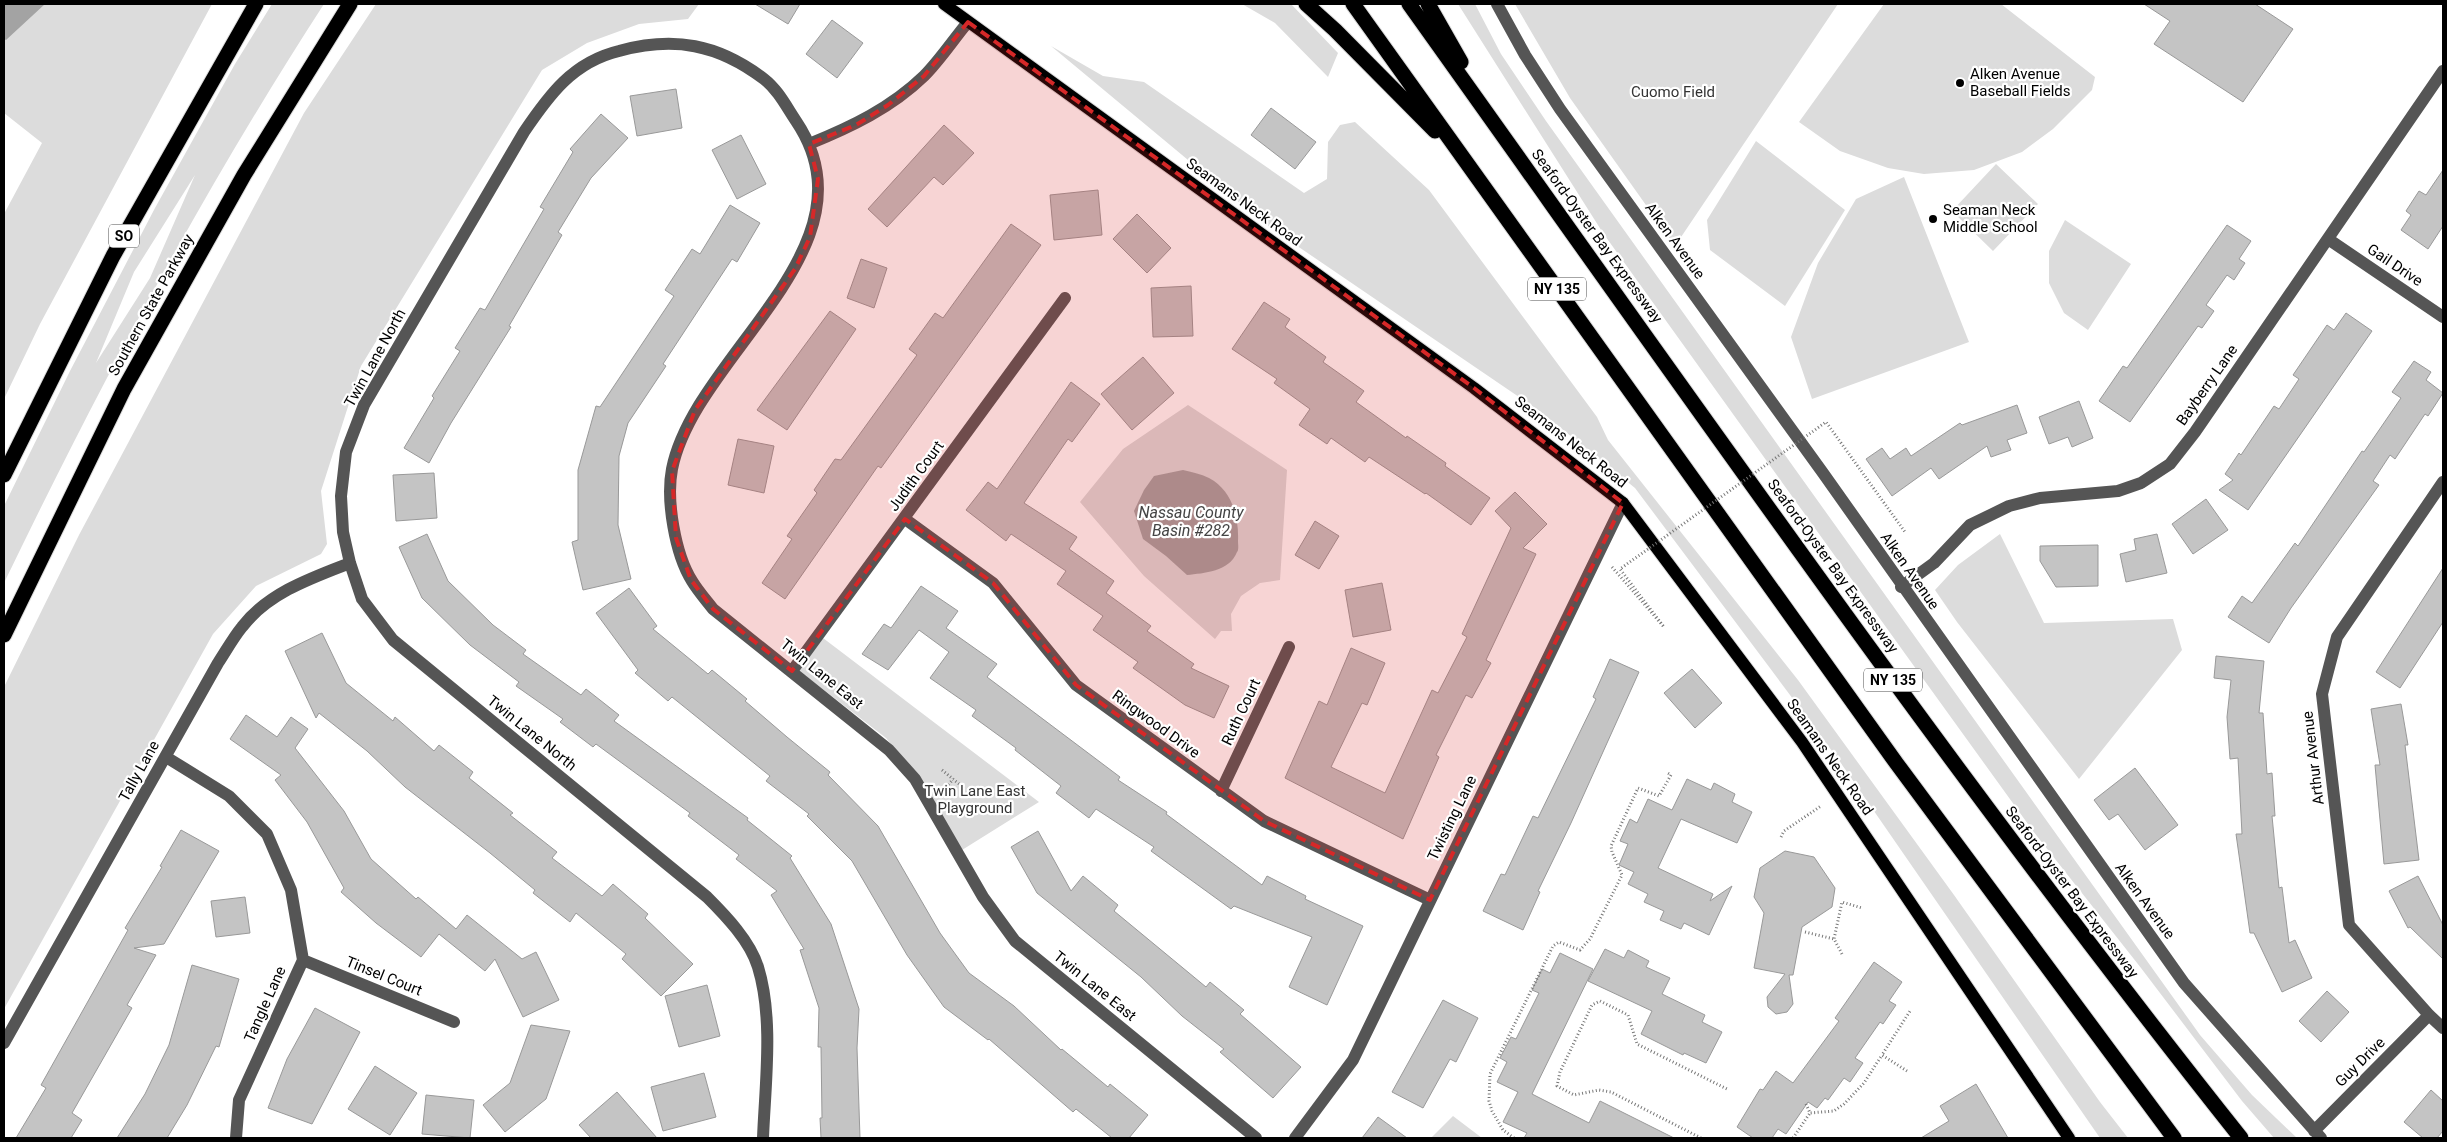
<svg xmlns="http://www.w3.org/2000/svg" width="2447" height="1142" font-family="Roboto,sans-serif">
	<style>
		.green { fill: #dcdcdc; fill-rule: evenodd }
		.water { fill: #a3a3a3 }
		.building { fill: #c4c4c4; stroke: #999 }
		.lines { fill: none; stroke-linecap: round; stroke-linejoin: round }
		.major-casing { stroke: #dbdbdb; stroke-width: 14 }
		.highway-casing { stroke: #dbdbdb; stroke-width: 17 }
		.path { stroke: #777; stroke-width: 3; stroke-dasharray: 1 2.5; stroke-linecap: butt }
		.minor { stroke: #555; stroke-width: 12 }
		.major { stroke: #000; stroke-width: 12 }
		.highway { stroke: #000; stroke-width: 15 }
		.path-bridge { stroke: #777; stroke-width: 3; stroke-dasharray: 1 2.5; stroke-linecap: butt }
		.marked { fill: #d62828; fill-opacity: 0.2; stroke: #d62828; stroke-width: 4; stroke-dasharray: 10 6; stroke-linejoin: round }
		.poi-dot { fill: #000; stroke: #fff; stroke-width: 2 }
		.labels { text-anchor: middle; stroke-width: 4.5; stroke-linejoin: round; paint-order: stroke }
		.shield { fill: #fff; stroke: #4c4c4c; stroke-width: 1 }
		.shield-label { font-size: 14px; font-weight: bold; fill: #000 }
		.poi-label { font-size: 15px; fill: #000; stroke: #fff; text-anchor: start }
		.park-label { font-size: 15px; fill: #333; stroke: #fff }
		.street-label { font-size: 15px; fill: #000; stroke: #fff }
		.water-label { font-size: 16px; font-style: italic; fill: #444; stroke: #fff }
	</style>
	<rect width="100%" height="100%" fill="#fff"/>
	<path class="green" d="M4 4H212L40 324 4 399V214L42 143 4 113Z
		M272 4H324C204 189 100 384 4 583V506L70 371 155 208 235 64ZM195 175 150 278 96 363 134 272Z
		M376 4H699L688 19 639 24 587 43 542 70 361 366 321 491 327 544 321 554 256 586 213 634 4 1009V687L79 535 304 113Z
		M1242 4H1291L1338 53 1328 77 1275 23Z
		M1458 4H1475L1501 54 1546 121 2200 1035 2252 1095 2297 1138H2274L2242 1101 2141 968 2033 831 1906 655 1603 233Z
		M1515 4H1838L1675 246 1570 98Z
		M1884 4H2001L2095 77 2092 90 2053 129 2022 152 1974 170 1924 174 1888 168 1840 151 1799 122Z
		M1051 46 1103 76 1144 82 1304 193 1327 179 1328 142 1340 125 1355 122 1429 190 1597 417 1608 440 1798 680 1954 895 2100 1102 2128 1138H2100L1838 759 1635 488 1541 412 1265 224Z
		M1756 141 1845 210 1785 306 1710 250 1707 220Z
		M1996 164 2038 204 1993 251 1952 211Z
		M1904 177 1969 342 1812 399 1791 337 1818 263 1856 199Z
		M2065 220 2131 264 2088 330 2064 313 2049 283V251Z
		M1188 405 1287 470 1280 580 1260 583 1241 596 1231 614 1232 631H1221L1215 639 1144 576 1080 502 1123 449Z
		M2000 534 2044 623 2173 619 2182 650 2079 779 1957 622 1935 590 1958 565Z
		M823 638 1039 802 962 850 922 781 886 738 798 670Z
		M1453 1116 1482 1138H1431Z"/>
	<path class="water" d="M4 4H45L6 40 4 39Z
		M1183 470C1191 472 1201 474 1209 478 1232 490 1239 517 1238 541 1238 544 1239 550 1237 552 1229 572 1204 573 1187 575L1166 556 1143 539 1134 511 1144 490 1154 476Z"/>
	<path class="building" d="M755 4H800L788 24Z
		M2144 4H2255L2293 29 2243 102 2154 44 2170 21Z
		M832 20 863 43 837 78 806 54Z
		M676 89 682 128 637 136 630 96Z
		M1271 108 1316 142 1295 169 1251 135Z
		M601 114 628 138 591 178 558 232 562 235 509 326 511 327 451 423 429 463 404 448 434 398 432 396 460 351 455 348 480 308 485 310 544 209 540 207 573 152 570 149Z
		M944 125 974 153 943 185 934 177 887 227 868 209Z
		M741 135 766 184 737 199 712 150Z
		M2443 170V226L2428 249 2401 230 2411 215 2406 211 2419 191 2426 195Z
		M1098 190 1102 235 1054 240 1050 195Z
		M730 205 760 223 737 262 732 259 663 364 666 366 628 423 619 456 618 525 631 579 583 590 572 542 578 540V470L596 406 600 407 674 296 665 290 692 249 700 254Z
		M1137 214 1171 248 1147 273 1113 239Z
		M1011 224 1041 245 881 468 878 466 785 599 762 583 792 539 787 536 817 493 814 490 835 459 841 460 917 355 909 349 935 313 943 318Z
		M2227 225 2251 241 2239 259 2245 263 2234 280 2227 275 2206 305 2214 311 2202 328 2198 326 2130 422 2099 401 2123 366 2127 368Z
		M861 259 887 268 874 308 847 298Z
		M1191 286 1193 336 1153 337 1151 288Z
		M1264 302 1290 319 1285 327 1326 357 1323 362 1364 391 1356 402 1406 438 1407 436 1446 463 1445 466 1490 498 1471 525 1426 493 1425 494 1369 457 1365 462 1331 438 1327 444 1299 425 1310 409 1274 383 1277 379 1232 349Z
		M830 311 856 329 787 430 757 410Z
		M2346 313 2372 331 2248 510 2219 490 2233 480 2225 474 2239 453 2241 455 2274 406 2279 409 2299 379 2293 375 2327 325 2334 330Z
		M1143 357 1174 393 1132 430 1101 394Z
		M2414 361 2431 372 2426 380 2443 393 2428 416 2425 414 2395 459 2390 455 2373 481 2379 485 2291 608 2269 643 2228 617 2242 596 2252 603 2295 543 2298 546 2362 451 2364 452 2401 398 2392 392Z
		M1071 382 1100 404 1072 442 1068 439 1024 503 1077 537 1069 549 1114 581 1106 593 1151 626 1147 631 1194 664 1191 668 1229 686 1214 718 1185 705 1133 668 1138 662 1093 630 1103 616 1057 584 1066 571 1011 534 1006 541 966 510 988 482 997 489Z
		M2079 401 2093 438 2072 447 2068 437 2049 444 2039 417Z
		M2017 405 2027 433 2007 440 2011 450 1991 457 1987 446 1939 479 1931 468 1892 496 1866 459 1882 448 1890 459 1906 448 1911 456 1960 423 1962 425Z
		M738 439 774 446 764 493 728 485Z
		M434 473 437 518 396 521 393 475Z
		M1515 492 1547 524 1523 548 1536 554 1486 660 1491 663 1472 698 1466 695 1436 755 1439 757 1403 839 1285 778 1319 701 1327 705 1351 648 1385 663 1367 705 1362 703 1331 767 1385 793 1432 690 1438 693 1467 637 1462 634 1511 528 1495 511Z
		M2206 499 2228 530 2193 554 2172 524Z
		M1315 521 1339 536 1319 569 1295 555Z
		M427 534 448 581 493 625 526 650 523 654 581 695 586 689 619 715 614 721 748 818 747 820 792 856 790 858 831 924 859 1009 857 1048 860 1138H821L820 1118H822L821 1047H818L819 1008 800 950 804 949 771 895 777 891 736 859 739 855 688 816 690 813 596 744 593 747 560 722 563 719 516 686 519 682 470 645 422 598 399 547Z
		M2157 534 2167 573 2126 582 2120 554 2136 550 2134 539Z
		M2098 545V586L2056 587 2040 561V546Z
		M2443 568V622L2400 688 2376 672Z
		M1382 583 1391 630 1353 637 1345 590Z
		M921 586 958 611 946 628 997 664 987 677 1120 777 1118 780 1167 812 1166 814 1262 885 1267 876 1306 896 1305 899 1363 926 1327 1005 1289 987 1312 937 1234 906 1231 909 1151 851 1154 847 1096 809 1089 818 1056 793 1061 786 1015 750 1016 748 972 716 976 710 930 678 949 652 919 630 888 670 862 654 884 624 891 628Z
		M629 588 657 626 653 629 708 674 712 670 747 699 745 701 787 737 830 772 828 775 878 826 940 933 969 973 1014 1006 1061 1050 1062 1049 1108 1087 1110 1084 1148 1115 1129 1138H1112L1076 1109 1073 1112 989 1039 988 1040 944 1007 907 955 852 861 807 816 809 814 766 781 770 776 672 697 668 701 635 673 638 670 596 613Z
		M322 633 346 683 393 721 395 717 434 751 439 745 473 772 469 778 513 813 510 815 557 852 552 858 602 896 613 884 648 914 645 918 693 964 661 996 622 959 626 954 576 913 570 922 533 893 535 890 490 853 405 787 367 751 319 713 316 718 285 651Z
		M2216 656 2264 661 2259 713H2263L2267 774 2272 773 2275 816H2272L2279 888 2282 887 2289 943 2295 940 2312 978 2282 992 2254 933H2250L2236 834H2242L2238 758 2230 759 2227 717 2231 680 2214 678Z
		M1610 659 1639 672 1571 823 1538 891 1540 892 1523 930 1483 911 1501 874 1505 875 1533 816 1538 818 1596 699 1593 697Z
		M1692 669 1722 703 1695 728 1664 693Z
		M2401 704 2408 745H2405L2419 860 2384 864 2375 765H2380L2371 709Z
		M246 715 277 737 291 717 308 729 295 748 344 811 371 859 416 899 418 897 456 929 467 915 522 959 536 952 559 1000 523 1017 495 959 485 971 439 934 421 957 376 923 341 892 344 888 307 822 275 780 281 775 230 739Z
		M2135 768 2178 825 2145 850 2118 814 2109 820 2094 800Z
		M1687 779 1711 790 1714 783 1735 794 1732 802 1752 812 1737 843 1681 819 1658 868 1713 894 1710 901 1732 886 1709 935 1684 923 1681 929 1660 920 1664 911 1644 902 1648 894 1628 884 1634 872 1619 865 1628 844 1620 841 1630 819 1637 823 1648 799 1672 810Z
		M181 830 219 851 164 944 134 948 156 955 127 1005 132 1008 72 1113 82 1120 71 1138H16L46 1088 41 1085 128 930 125 928 162 867 160 866Z
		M1038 831 1071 891 1083 876 1118 905 1114 911 1206 987 1210 982 1244 1010 1240 1014 1301 1067 1273 1098 1220 1052 1224 1049 1182 1016 1141 977 1037 893 1011 847Z
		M1785 851 1814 857 1835 888 1832 907 1802 927 1793 975H1789L1793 1004 1787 1012 1776 1014 1768 1007 1767 997 1785 974 1754 968 1764 913 1754 897 1760 868Z
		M2418 876 2443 925V959L2410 927 2408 928 2389 891Z
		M245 897 250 933 216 937 211 901Z
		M1605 949 1624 958 1628 950 1649 961 1646 967 1670 978 1662 994 1705 1015 1702 1022 1722 1032 1706 1063 1684 1053 1683 1055 1641 1034 1652 1011 1588 981Z
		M1560 953 1593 969 1532 1094 1589 1123 1600 1101 1674 1138H1524L1527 1133 1503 1122 1518 1092 1497 1082 1507 1062 1500 1058 1511 1037 1516 1039 1539 993 1532 990 1542 969 1550 973Z
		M1874 962 1902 982 1889 1001 1896 1005 1883 1024 1880 1022 1855 1058 1863 1063 1850 1082 1844 1078 1828 1100 1825 1098 1817 1108 1808 1102 1786 1134 1778 1129 1772 1138H1753L1737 1127 1760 1089 1763 1090 1776 1071 1793 1083 1839 1021 1835 1018Z
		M192 965 239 979 219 1047 216 1046 187 1105 167 1138H117L145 1094 169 1045Z
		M707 985 720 1036 679 1047 665 996Z
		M2327 991 2349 1012 2321 1042 2299 1021Z
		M1443 1000 1478 1018 1456 1062 1450 1059 1423 1108 1392 1092Z
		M315 1008 360 1032 312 1124 268 1108 287 1059Z
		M531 1025 570 1031 546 1099 505 1132 483 1105 510 1083Z
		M375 1066 417 1093 390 1135 348 1109Z
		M704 1073 716 1117 663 1131 651 1087Z
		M1976 1084 2008 1138H1921L1949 1121 1940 1106Z
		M2431 1090 2443 1101V1131L2437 1138H2423L2404 1122Z
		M617 1092 657 1138H591L579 1125Z
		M426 1095 474 1100 470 1138 422 1134Z
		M1378 1117 1407 1138H1362Z"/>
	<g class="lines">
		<g class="major-casing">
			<path id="major" d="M944 4 1474 388 1623 503 1802 742 2069 1138"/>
		</g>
		<g class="highway-casing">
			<path id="highway" d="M1306 4 1335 30 1435 131
				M1353 4 1897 764 2174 1138
				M1409 4C1682 386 1949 771 2241 1138
				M1428 4 1461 62
				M4 475 113 256 256 4
				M4 635 124 389 244 175 350 4"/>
		</g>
		<path class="path" d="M942 770 964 788
			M942 793 953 779
			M1781 837 1784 831 1821 806
			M1805 932 1834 939
			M1842 954 1834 939 1842 902 1862 908
			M1907 1071 1882 1055 1910 1011
			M1806 1104 1810 1113 1834 1111 1844 1104 1864 1083 1882 1055
			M1514 1138 1503 1130 1492 1111 1489 1101 1490 1074 1553 946 1559 942 1580 950 1590 939 1622 875 1612 852 1611 846 1638 788 1659 796 1671 775 1666 772
			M1701 1138 1611 1092 1599 1090 1574 1095 1557 1086 1560 1072 1592 1005 1600 1001 1628 1015 1637 1044 1727 1089
			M1793 1138 1810 1113"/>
		<path class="minor" d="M1497 4 1525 55 1560 109 1823 473 2184 983 2321 1138
			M809 144C851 127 891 108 924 76 940 60 953 40 968 22
			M2328 239 2443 317
			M2443 482 2337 637 2322 694 2349 925 2429 1015 2443 1028
			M905 519 993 583 1076 685 1264 821 1430 900
			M1901 587 1934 563 1970 525 2009 506 2040 498 2118 491 2141 483 2170 464 2195 432 2443 71
			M792 671 1065 298
			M166 757 229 796 267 834 291 890 303 960 239 1100 236 1138
			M1221 791 1289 647
			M303 960 454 1022
			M4 1043 218 663C226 651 233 638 242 627 268 593 311 578 350 563
			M2314 1131 2429 1015
			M763 1138C765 1085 774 1019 758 967 750 941 726 916 707 897L393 640 362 599 350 563 343 532 341 496 346 452 364 405 524 132C549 95 573 62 619 51 674 36 718 44 764 79 778 90 786 106 796 121 881 247 695 354 672 469 666 500 675 554 692 581 698 591 706 600 713 609L889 750 915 779 983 897 1015 941 1256 1138
			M1295 1138 1353 1060 1623 503"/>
		<use href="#major" class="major"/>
		<use href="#highway" class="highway"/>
		<path class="path-bridge" d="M1612 567 1664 627 1620 569 1826 422 1905 532"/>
	</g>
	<path class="marked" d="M968 22 1474 388 1623 503 1430 900 1264 821 1076 685 993 583 905 519 792 671 713 609 691 580 676 538 672 471 695 410 795 269 810 237 818 179 809 144 856 125 888 105 924 76Z"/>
	<g class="poi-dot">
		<circle cx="1960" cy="83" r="5"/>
		<circle cx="1933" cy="219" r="5"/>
	</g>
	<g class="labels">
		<g class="shield">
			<rect x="109" y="224.5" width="30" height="23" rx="4"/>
			<rect x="1528" y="277.5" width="58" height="23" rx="4"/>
			<rect x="1864" y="668.5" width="58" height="23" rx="4"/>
		</g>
		<g class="shield-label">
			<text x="124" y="241">SO</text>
			<text x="1557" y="294">NY 135</text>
			<text x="1893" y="685">NY 135</text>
		</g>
		<g class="poi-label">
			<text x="1970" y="79">Alken Avenue<tspan x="1970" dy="17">Baseball Fields</tspan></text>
			<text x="1943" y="215">Seaman Neck<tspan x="1943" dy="17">Middle School</tspan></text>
		</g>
		<g class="park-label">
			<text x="1673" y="97">Cuomo Field</text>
			<text x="975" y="796">Twin Lane East<tspan x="975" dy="17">Playground</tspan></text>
		</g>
		<g class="street-label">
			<text transform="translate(1244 202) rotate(36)" y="5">Seamans Neck Road</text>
			<text transform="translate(1597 236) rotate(54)" y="5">Seaford-Oyster Bay Expressway</text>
			<text transform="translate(1675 241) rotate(54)" y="5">Alken Avenue</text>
			<text transform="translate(2395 265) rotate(34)" y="5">Gail Drive</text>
			<text transform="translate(151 305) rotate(-61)" y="5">Southern State Parkway</text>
			<text transform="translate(375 358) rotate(-61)" y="5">Twin Lane North</text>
			<text transform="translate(2207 385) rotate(-55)" y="5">Bayberry Lane</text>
			<text transform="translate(1571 442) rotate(38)" y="5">Seamans Neck Road</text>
			<text transform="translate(916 476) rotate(-54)" y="5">Judith Court</text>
			<text transform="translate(1833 566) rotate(54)" y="5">Seaford-Oyster Bay Expressway</text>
			<text transform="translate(1910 571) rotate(55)" y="5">Alken Avenue</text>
			<text transform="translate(822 674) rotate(39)" y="5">Twin Lane East</text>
			<text transform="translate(1241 712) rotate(-65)" y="5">Ruth Court</text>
			<text transform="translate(1156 724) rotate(36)" y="5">Ringwood Drive</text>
			<text transform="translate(532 733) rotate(39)" y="5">Twin Lane North</text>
			<text transform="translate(1830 757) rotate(55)" y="5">Seamans Neck Road</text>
			<text transform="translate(2313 758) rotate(-97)" y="5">Arthur Avenue</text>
			<text transform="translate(139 771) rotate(-61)" y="5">Tally Lane</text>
			<text transform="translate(1452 818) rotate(-64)" y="5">Twisting Lane</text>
			<text transform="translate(2072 892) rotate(53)" y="5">Seaford-Oyster Bay Expressway</text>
			<text transform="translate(2145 901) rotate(54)" y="5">Alken Avenue</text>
			<text transform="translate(384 976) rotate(22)" y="5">Tinsel Court</text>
			<text transform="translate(1095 986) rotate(39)" y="5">Twin Lane East</text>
			<text transform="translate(265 1004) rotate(-66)" y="5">Tangle Lane</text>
			<text transform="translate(2360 1062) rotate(-45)" y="5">Guy Drive</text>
		</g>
		<g class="water-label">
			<text x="1191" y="518">Nassau County<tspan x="1191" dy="18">Basin #282</tspan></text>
		</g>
	</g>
	<rect width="2447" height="1142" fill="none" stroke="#000000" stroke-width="10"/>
</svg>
